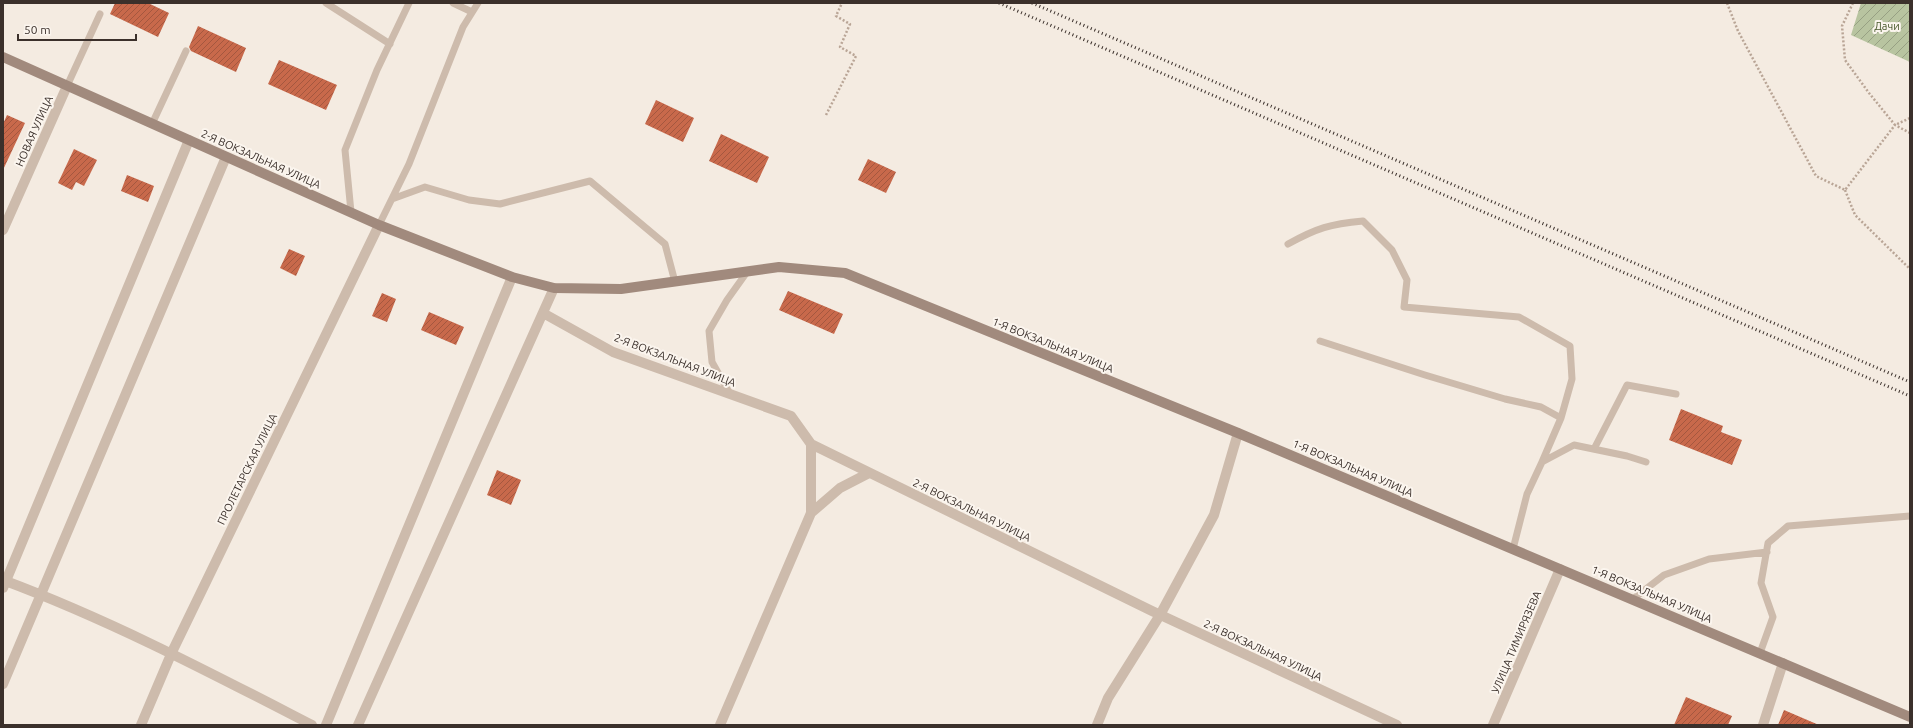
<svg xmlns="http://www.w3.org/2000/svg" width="1913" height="728" font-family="Ubuntu,sans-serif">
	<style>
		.garden { fill: url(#garden-furrows) }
		.building { fill: url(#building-hatch) }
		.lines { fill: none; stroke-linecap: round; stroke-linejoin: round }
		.path { stroke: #b9a596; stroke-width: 2.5; stroke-dasharray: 2 2; stroke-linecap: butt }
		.service { stroke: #cdbbac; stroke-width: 7 }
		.minor { stroke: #cdbbac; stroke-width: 10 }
		.tertiary { stroke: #cdbbac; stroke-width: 10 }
		.secondary { stroke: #a18a7d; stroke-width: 10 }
		.rail { stroke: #3b302b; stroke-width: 3; stroke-dasharray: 1 3; stroke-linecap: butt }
		.labels { text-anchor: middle; stroke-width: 4; stroke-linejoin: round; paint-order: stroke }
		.park-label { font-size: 11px; fill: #4a5a2e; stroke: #fbf5ee }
		.street-label { font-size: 11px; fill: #3b302b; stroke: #fbf5ee }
	</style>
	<defs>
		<pattern id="garden-furrows" width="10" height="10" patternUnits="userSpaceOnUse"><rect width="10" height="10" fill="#b8c4a0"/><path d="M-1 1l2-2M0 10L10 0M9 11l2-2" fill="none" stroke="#97a083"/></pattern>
		<pattern id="building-hatch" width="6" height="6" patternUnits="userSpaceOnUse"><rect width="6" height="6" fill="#c8694b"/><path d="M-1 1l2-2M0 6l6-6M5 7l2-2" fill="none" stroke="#a4573f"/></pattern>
	</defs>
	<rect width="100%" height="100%" fill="#f4ebe1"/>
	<path class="garden" d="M1861 3H1910V62L1851 35Z"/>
	<path class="building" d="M115 3H148L169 13 158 37 110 14Z
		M198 26 246 48 236 72 191 51 189 47Z
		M279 60 337 85 326 110 268 84Z
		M656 100 694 118 683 142 645 124Z
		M7 115 25 123 3 170V124Z
		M721 134 769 157 757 183 709 161Z
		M74 149 97 160 84 186 76 182 72 190 58 183Z
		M868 159 896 172 886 193 858 180Z
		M127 175 154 186 148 202 121 191Z
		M289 249 305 256 296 276 280 268Z
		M788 291 843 314 834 334 779 310Z
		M382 293 396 299 387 322 372 316Z
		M429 312 464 327 456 345 421 330Z
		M1681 409 1723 426 1721 432 1742 440 1732 465 1669 440Z
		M497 470 521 480 511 505 487 495Z
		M1686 697 1732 716 1728 725H1674Z
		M1784 710 1819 725H1778Z"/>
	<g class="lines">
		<path class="path" d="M1727 3 1738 31 1816 176 1845 190 1895 125 1910 133
			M1853 3 1842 26 1845 60 1869 93 1895 125 1910 118
			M826 115 856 56 840 47 850 24 836 16 842 3
			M1845 190 1855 215 1910 269"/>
		<path class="service" d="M326 3 390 44
			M453 3 472 12
			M67 86 100 14
			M152 124 186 51
			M392 199 425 187 469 200 500 204 590 181 665 244 675 282
			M351 212 345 150 377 70 409 3
			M379 225 409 164 463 27 478 3
			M1288 244C1317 228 1330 224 1363 221L1392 250 1407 280 1404 307 1519 317 1570 346 1572 379 1561 418
			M1320 341 1425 375 1505 399 1541 407 1561 418 1542 462
			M730 394 712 362 709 331 727 300 747 272
			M1594 449 1627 385 1676 394
			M1513 549 1527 494 1542 462 1574 445 1627 456 1646 462
			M1633 599 1664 575 1709 559 1767 552
			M1760 653 1773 617 1761 583 1768 543 1788 526 1910 516"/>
		<path class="minor" d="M3 230 67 86
			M543 313 613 352 791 416 811 444 1152 611 1397 725
			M811 513 840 488 869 473
			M3 580C110 620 211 673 312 725
			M3 588 189 140
			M3 684 226 157
			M141 725 172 652 379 225
			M326 725 512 277
			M358 725 554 288
			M720 725 811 513V444
			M1097 725 1108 698 1160 615 1214 515 1238 433
			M1763 725 1783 663"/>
		<path class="tertiary" d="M1493 725 1560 569"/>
		<path class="secondary" d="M3 57 379 225 512 277 554 288 621 289 779 267 845 273 1238 433 1910 717"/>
		<path class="rail" d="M999 3 1910 396
			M1032 3 1910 382"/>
	</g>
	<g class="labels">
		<g class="park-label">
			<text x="1887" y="30">Дачи</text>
		</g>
		<g class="street-label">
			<text transform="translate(34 131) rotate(-66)" y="4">НОВАЯ УЛИЦА</text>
			<text transform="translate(261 159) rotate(24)" y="4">2-Я ВОКЗАЛЬНАЯ УЛИЦА</text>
			<text transform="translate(1053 345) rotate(22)" y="4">1-Я ВОКЗАЛЬНАЯ УЛИЦА</text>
			<text transform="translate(675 360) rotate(21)" y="4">2-Я ВОКЗАЛЬНАЯ УЛИЦА</text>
			<text transform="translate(1353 468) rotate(23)" y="4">1-Я ВОКЗАЛЬНАЯ УЛИЦА</text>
			<text transform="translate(247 469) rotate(-64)" y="4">ПРОЛЕТАРСКАЯ УЛИЦА</text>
			<text transform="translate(972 510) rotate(26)" y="4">2-Я ВОКЗАЛЬНАЯ УЛИЦА</text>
			<text transform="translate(1652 594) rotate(23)" y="4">1-Я ВОКЗАЛЬНАЯ УЛИЦА</text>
			<text transform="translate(1516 642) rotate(-67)" y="4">УЛИЦА ТИМИРЯЗЕВА</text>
			<text transform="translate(1263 650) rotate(25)" y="4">2-Я ВОКЗАЛЬНАЯ УЛИЦА</text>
		</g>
	</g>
	<rect width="1913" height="728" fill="none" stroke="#3b302b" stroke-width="8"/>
	<path d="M18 34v6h118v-6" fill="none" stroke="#3b302b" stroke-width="2"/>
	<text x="24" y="34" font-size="12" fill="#3b302b" stroke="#fbf5ee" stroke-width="3" paint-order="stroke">50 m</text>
</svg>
